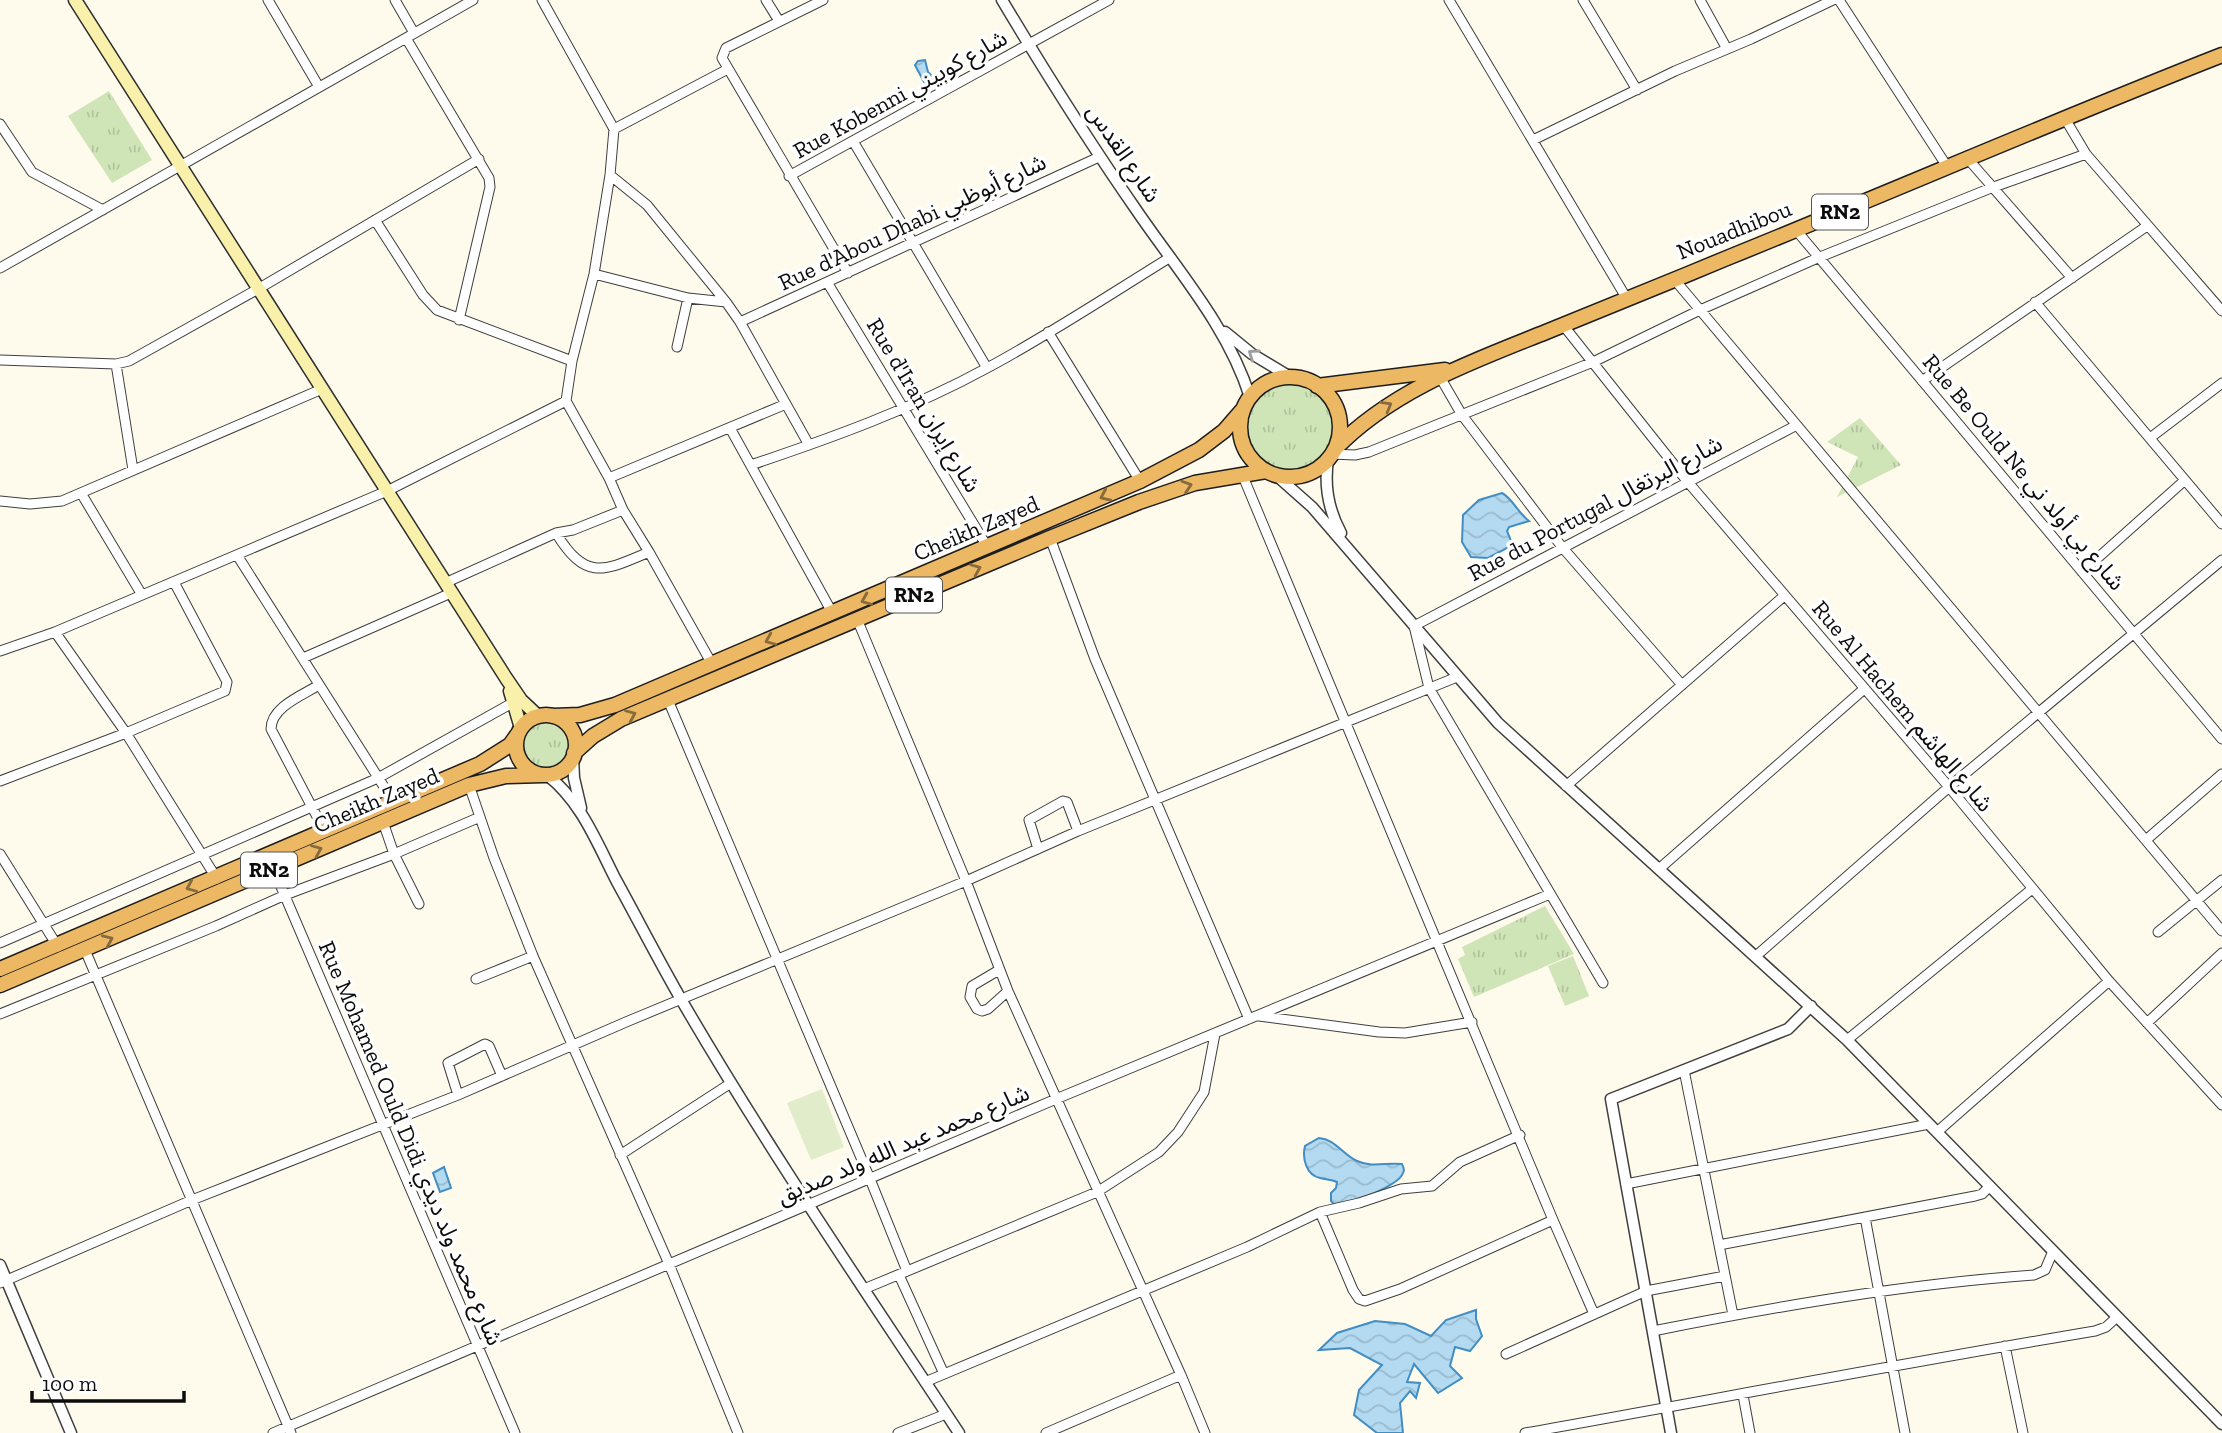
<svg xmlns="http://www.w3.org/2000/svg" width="2222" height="1433" font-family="'Zilla Slab','Noto Sans Arabic',serif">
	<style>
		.grass { fill: url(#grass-tufts) }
		.pitch { fill: #e1edca }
		.water { fill: url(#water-waves); stroke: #408ec3; stroke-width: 2 }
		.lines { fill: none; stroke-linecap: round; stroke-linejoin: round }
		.minor-casing { stroke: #3f3f3f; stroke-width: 11 }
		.tertiary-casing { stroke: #3f3f3f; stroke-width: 13 }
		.secondary-casing { stroke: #2e2e2e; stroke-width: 15 }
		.trunk-casing { stroke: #1d1d1d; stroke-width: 17 }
		.minor { stroke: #fff; stroke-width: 9 }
		.tertiary { stroke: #fff; stroke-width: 10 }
		.secondary { stroke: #f9f1ab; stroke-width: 12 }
		.trunk { stroke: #ecb864; stroke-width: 14 }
		.oneway { stroke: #9e9e9e }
		.oneway2 { stroke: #876b3c }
		.labels { text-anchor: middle; stroke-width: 7; stroke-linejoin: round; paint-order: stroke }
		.shield { fill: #fff; stroke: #555; stroke-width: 2 }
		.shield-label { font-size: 21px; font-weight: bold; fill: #0c0c0c }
		.street-label { font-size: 23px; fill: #0c0c0c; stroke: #fff }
	</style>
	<defs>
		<pattern id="grass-tufts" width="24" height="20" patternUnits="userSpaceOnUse" patternTransform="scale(1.75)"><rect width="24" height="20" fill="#cfe5b8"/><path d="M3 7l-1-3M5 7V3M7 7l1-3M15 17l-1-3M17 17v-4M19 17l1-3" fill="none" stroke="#b1c39d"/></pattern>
		<pattern id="water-waves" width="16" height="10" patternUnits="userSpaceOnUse" patternTransform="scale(1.75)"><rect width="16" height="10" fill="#b4daf1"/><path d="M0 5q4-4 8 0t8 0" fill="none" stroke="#9abacd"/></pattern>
	</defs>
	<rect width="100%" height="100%" fill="#fefaec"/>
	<path class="grass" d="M109 91 152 160 112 183 68 116Z
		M1243 425a46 46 0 1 1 92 0a46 46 0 1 1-92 0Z
		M1860 418 1901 465 1837 497 1858 457 1827 442Z
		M523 745a24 24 0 1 1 48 0a24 24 0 1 1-48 0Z
		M1545 906 1574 954 1474 997 1458 959 1465 955 1462 947Z
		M1573 956 1589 996 1565 1006 1548 966Z"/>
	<path class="pitch" d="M822 1089 844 1147 811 1160 787 1103Z"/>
	<path class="water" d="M925 60 928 72 935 79 928 85 924 82 915 65 918 61Z
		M1502 493C1513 499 1518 513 1529 521L1509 527 1507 531 1512 543 1509 547 1488 558 1471 557 1462 542 1463 515 1479 500Z
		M1319 1138C1335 1139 1343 1155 1357 1161 1372 1168 1387 1162 1402 1164 1404 1169 1405 1170 1402 1175 1395 1187 1348 1205 1335 1206L1331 1201V1193L1336 1188 1337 1182C1331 1179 1327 1180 1320 1178 1306 1175 1302 1158 1305 1146Z
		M444 1167 451 1188 440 1192 433 1173Z
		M1476 1310V1319L1482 1336 1470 1351 1455 1347 1450 1366 1462 1378 1438 1393 1414 1364 1407 1382 1420 1383 1416 1398 1410 1391 1400 1403 1403 1433H1377L1354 1415 1359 1390 1382 1365 1350 1348 1319 1350 1337 1333 1375 1321 1405 1324 1431 1336 1446 1320Z"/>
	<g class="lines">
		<g class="minor-casing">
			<path id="minor" d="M268 0 319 87
				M395 0 414 33
				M542 0 614 129 610 175 594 274 572 361 566 401 609 478 623 510 649 552 712 664
				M766 0 779 21
				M823 0 726 48 722 58 848 273
				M1449 0 1627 299
				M1583 0 1637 90
				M1700 0 1727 49
				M1839 0 1948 168
				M406 38 489 178 490 187 459 320
				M2064 117 2086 154 2222 311
				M0 124 32 172 103 210
				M614 129 726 70
				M1533 140 1675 71 1751 39 1833 0
				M853 141 987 368
				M1968 159 2072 278
				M610 175 647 205 726 302 740 322 809 445
				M789 176 1109 0
				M375 220 423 295 437 310 572 361
				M1796 230 2222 739
				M0 268 473 0
				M594 274 688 298 726 302
				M1674 279 2222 931
				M827 282 988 548
				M2035 302 2222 524
				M740 322 1099 157
				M1563 325 1687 481 1949 787 2109 981 2222 1105
				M1048 332 1140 481
				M677 347 688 298
				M0 360 116 364 129 361 258 289 479 159
				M116 364 133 470
				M1440 377 1462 415 1562 547 1682 685
				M1922 381 2147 226
				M730 428 833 614
				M2150 438 2222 383
				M1331 454 1355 455 1369 452 1593 362 1700 310 1820 257 1991 188 2086 154
				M751 465C831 438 912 409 987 368 1049 335 1109 295 1169 258
				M1242 474 1553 1220 1594 1314
				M609 478 786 404
				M81 493 142 595
				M0 501 30 504 62 501 322 389
				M556 533C586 582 604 571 649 552
				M1050 538 1095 659 1249 1019
				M237 555 393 801
				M2082 572 2185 480
				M445 583 556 533 573 530 623 510
				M857 619 966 881 1008 991 1181 1375 1205 1433
				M55 632 126 733 217 879
				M0 651 55 632 387 491 566 401
				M303 658 451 593
				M319 685C303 695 271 707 271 729L324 830
				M668 700 870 1179 907 1271
				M0 781 126 733 225 691 227 682 174 582
				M469 785 494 858 533 956 669 1264 738 1433
				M1566 786 1784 596
				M2146 840 2222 774
				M1038 849 1029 820 1063 801 1067 802 1078 831
				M0 854 58 947
				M273 868 515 1433
				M1659 869 1864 689
				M419 904 394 854 480 817
				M2158 932 2222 880
				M0 943 378 778 514 702
				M85 950 291 1433
				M1756 956 1949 787 2222 560
				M999 970 972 986 970 997 977 1009 982 1011 988 1009 1008 991
				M476 979 533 956
				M1603 983 1429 688 1414 626 1795 426
				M0 1014 216 926 285 895 394 854 383 822
				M1259 1016 1379 1032 1405 1033 1472 1022
				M2147 1023 2222 953
				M1847 1040 2032 889
				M1684 1070 1733 1315
				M458 1095 448 1063 485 1044 489 1046 502 1076
				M1937 1132 2109 981
				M620 1155 731 1083
				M1626 1184 1929 1124
				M1320 1212 1353 1290 1359 1299 1365 1301 1400 1289 1553 1220
				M1865 1217 1905 1433
				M1719 1245 1975 1196 1982 1194 1990 1186
				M899 1275 944 1374
				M0 1283 192 1200 458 1095 626 1022 966 881 1078 831 1457 677
				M864 1289 1097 1192 1159 1152 1178 1132 1204 1092 1215 1034
				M1653 1331C1779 1306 1906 1284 2034 1275L2045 1270 2053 1251
				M2005 1346 2023 1433
				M1506 1354 1646 1291 1725 1276
				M925 1382 1247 1247 1320 1212 1359 1203 1401 1189 1432 1186 1460 1162 1520 1135
				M1743 1395 1750 1433
				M273 1433 1056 1099 1550 894
				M898 1433 946 1414
				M1046 1433 1181 1375
				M1525 1433C1715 1399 1904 1363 2095 1331L2106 1327 2117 1317"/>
		</g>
		<g class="tertiary-casing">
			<path id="tertiary" d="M1002 0C1045 72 1089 142 1137 211 1178 271 1228 327 1250 397
				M1225 332 1252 354 1292 378
				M1328 460C1324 486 1328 509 1341 533
				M1277 476 1312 507 1498 723 1847 1040 2222 1424
				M573 757 574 778 581 808
				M547 775C581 801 597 843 616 880 638 920 659 961 682 1001 768 1149 865 1290 959 1433
				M0 1265 71 1433
				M1671 1433 1611 1099 1788 1029 1811 1006"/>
		</g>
		<g class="secondary-casing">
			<path id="secondary" d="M75 0 506 678 521 700 538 716
				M510 691 521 728"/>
		</g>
		<g class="trunk-casing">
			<path id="trunk" d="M1240 427a50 50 0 1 1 100 0a50 50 0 1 1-100 0Z
				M1317 386 1445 370
				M1335 449C1392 390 1471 362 1546 332 1607 307 1667 283 1727 258 1893 191 2056 120 2222 55
				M516 745a30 30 0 1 1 60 0a30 30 0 1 1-60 0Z
				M553 716 580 715 615 705 1140 481 1199 450 1224 431 1244 408
				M574 753 593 736 621 719 1050 538 1139 502 1195 483 1266 471
				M0 969 480 764 510 745 517 735
				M0 985 469 785 506 776 543 775"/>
		</g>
		<use href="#minor" class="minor"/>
		<use href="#tertiary" class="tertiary"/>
		<use href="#secondary" class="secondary"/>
		<use href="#trunk" class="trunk"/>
	</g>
	<defs><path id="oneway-chevron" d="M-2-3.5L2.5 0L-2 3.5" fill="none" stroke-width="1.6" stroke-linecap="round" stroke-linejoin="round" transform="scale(1.75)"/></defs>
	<use class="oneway" href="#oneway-chevron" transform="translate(1253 354) rotate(-145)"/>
	<g class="oneway2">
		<use href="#oneway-chevron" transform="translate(1387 406) rotate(-30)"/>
		<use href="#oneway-chevron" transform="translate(1187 486) rotate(-18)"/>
		<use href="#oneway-chevron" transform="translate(1105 496) rotate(156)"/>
		<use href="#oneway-chevron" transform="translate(976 569) rotate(-23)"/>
		<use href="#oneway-chevron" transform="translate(866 600) rotate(157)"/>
		<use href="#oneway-chevron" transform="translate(770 640) rotate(157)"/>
		<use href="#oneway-chevron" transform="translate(631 715) rotate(-23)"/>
		<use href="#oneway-chevron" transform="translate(317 850) rotate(-23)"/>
		<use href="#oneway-chevron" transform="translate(191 887) rotate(157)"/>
		<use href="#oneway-chevron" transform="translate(108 940) rotate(-24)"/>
	</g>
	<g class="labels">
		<g class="shield">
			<rect x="1812" y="194.5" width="56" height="35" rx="5"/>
			<rect x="886" y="577.5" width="56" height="35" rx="5"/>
			<rect x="241" y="852.5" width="56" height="35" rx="5"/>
		</g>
		<g class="shield-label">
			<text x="1840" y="219">RN2</text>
			<text x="914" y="602">RN2</text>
			<text x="269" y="877">RN2</text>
		</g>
		<g class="street-label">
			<text transform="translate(900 94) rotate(-29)" y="8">Rue Kobenni شارع كوبيني</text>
			<text transform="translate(1124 153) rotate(56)" y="8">شارع القدس</text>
			<text transform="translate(912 222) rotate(-25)" y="8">Rue d'Abou Dhabi شارع أبوظبي</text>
			<text transform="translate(1734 230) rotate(-22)" y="8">Nouadhibou</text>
			<text transform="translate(924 405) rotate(59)" y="8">Rue d'Iran شارع إيران</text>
			<text transform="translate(2024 472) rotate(50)" y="8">Rue Be Ould Ne شارع بي أولد ني</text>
			<text transform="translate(1595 508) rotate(-28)" y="8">Rue du Portugal شارع البرتغال</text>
			<text transform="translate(976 528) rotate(-23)" y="8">Cheikh Zayed</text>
			<text transform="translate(1903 706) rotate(50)" y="8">Rue Al Hachem شارع الهاشم</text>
			<text transform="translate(376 800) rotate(-23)" y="8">Cheikh Zayed</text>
			<text transform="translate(411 1143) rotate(67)" y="8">Rue Mohamed Ould Didi شارع محمد ولد ديدي</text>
			<text transform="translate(903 1144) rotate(-23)" y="8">شارع محمد عبد الله ولد صديق</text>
		</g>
	</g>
	<path d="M32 1391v10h152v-10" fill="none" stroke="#0c0c0c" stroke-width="3.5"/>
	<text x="42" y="1391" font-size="21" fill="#0c0c0c" stroke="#ffffff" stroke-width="5" paint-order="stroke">100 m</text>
</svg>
